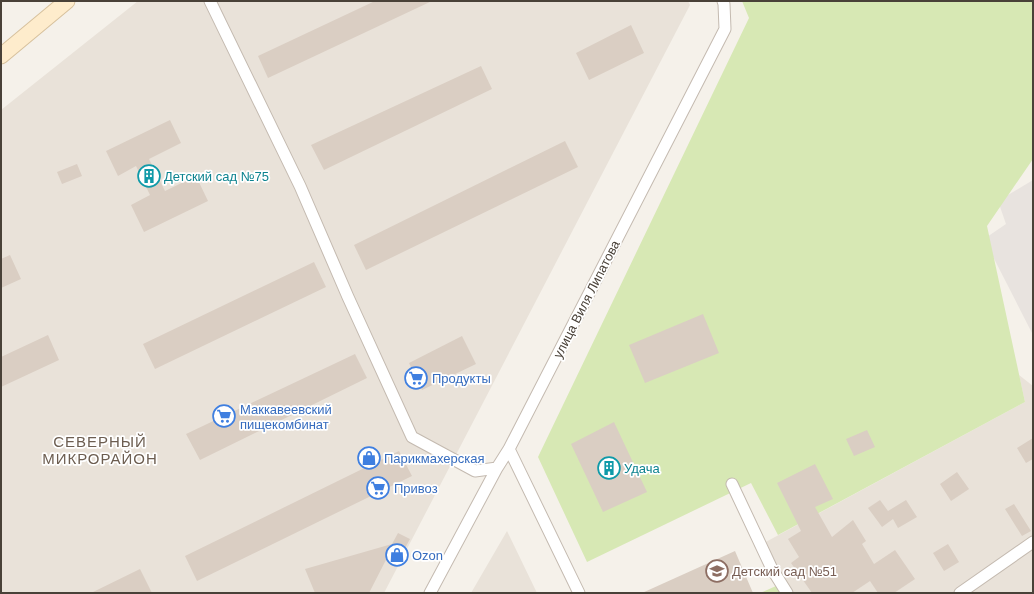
<svg xmlns="http://www.w3.org/2000/svg" width="1034" height="594" font-family="Arial,sans-serif">
	<style>
		.residential { fill: #e9e2d9 }
		.industrial { fill: #e8e3df }
		.green { fill: #d7e8b4 }
		.building { fill: #dacec3 }
		.lines { fill: none; stroke-linecap: round; stroke-linejoin: round }
		.street-casing { stroke: #c4bab0; stroke-width: 13 }
		.secondary-casing { stroke: #d7c19d; stroke-width: 17 }
		.street { stroke: #fff; stroke-width: 11 }
		.secondary { stroke: #feeccc; stroke-width: 15 }
		.labels { text-anchor: middle; stroke-width: 3.5; stroke-linejoin: round; paint-order: stroke }
		.culture-label { font-size: 13px; fill: #0d838f; stroke: #fff; text-anchor: start }
		.street-label { font-size: 13px; fill: #494138; stroke: #fff }
		.shop-label { font-size: 13px; fill: #366cbe; stroke: #fff; text-anchor: start }
		.education-label { font-size: 13px; fill: #785e54; stroke: #fff; text-anchor: start }
		.quarter-label { font-size: 15px; letter-spacing: 1px; fill: #6c5d50; stroke: #fff }
	</style>
	<rect width="100%" height="100%" fill="#f5f1ea"/>
	<path class="residential" d="M138 1H688L690 5 384 593H1V110Z
		M1019 375 1033 386V593H789L762 544 1025 402Z
		M507 531 537 593H471Z"/>
	<path class="industrial" d="M1033 180V335L984 239 1006 224 998 201Z"/>
	<path class="green" d="M742 1H1033V159L987 226 1025 402 778 535 751 483 587 562 538 457 749 18Z
		M776 586 780 593H760Z"/>
	<path class="building" d="M375 1H432L268 78 258 56Z
		M631 25 644 53 589 80 576 53Z
		M481 66 492 89 324 170 311 145Z
		M170 120 181 143 149 159 165 191 196 176 208 201 144 232 131 205 150 195 136 166 118 176 106 151Z
		M565 141 578 167 366 270 354 245Z
		M77 164 82 176 62 184 57 172Z
		M10 255 21 279 1 288V259Z
		M314 262 326 287 155 369 143 344Z
		M703 314 719 353 645 383 629 345Z
		M48 335 59 360 1 387V357Z
		M462 336 476 364 422 390 409 363Z
		M355 354 367 378 200 460 186 434Z
		M614 422 647 492 603 512 571 444Z
		M867 430 875 447 854 456 846 439Z
		M1033 438V459L1026 463 1017 448Z
		M399 451 412 476 197 581 185 556Z
		M815 464 833 499 815 507 832 537 853 520 866 541 862 544 874 564 895 550 915 579 894 593H878L870 581 852 593H812L791 563 799 557 788 539 801 531 777 483Z
		M957 472 969 489 951 501 940 484Z
		M880 500 888 511 906 500 917 517 898 528 893 519 882 527 868 508Z
		M1014 504 1031 531 1022 536 1005 509Z
		M398 533 410 539 399 559 389 554 369 593H315L305 569 392 544Z
		M948 544 959 562 944 571 933 553Z
		M735 551 753 593H642Z
		M140 569 152 593H91Z"/>
	<g class="lines">
		<g class="street-casing">
			<path id="street" d="M210 1 300 186 348 297 412 437 475 471 497 468
				M509 449 579 593
				M732 484 772 569 787 593
				M430 593 497 468 509 449 725 29 724 4 723 1
				M960 593 1033 542"/>
		</g>
		<g class="secondary-casing">
			<path id="secondary" d="M1 56 67 1"/>
		</g>
		<use href="#street" class="street"/>
		<use href="#secondary" class="secondary"/>
	</g>
	<defs>
		<g id="building-ring" transform="scale(1.15)"><circle r="9.5" fill="#fff" stroke="#0f9aa8" stroke-width="1.5"/><path d="M-4-6H4V6H1V3H-1V6H-4ZM-2.5-4.3h1.7v1.8h-1.7ZM.8-4.3h1.7v1.8H.8ZM-2.5-1h1.7V.8h-1.7ZM.8-1h1.7V.8H.8Z" fill="#0f9aa8"/></g>
		<g id="supermarket-ring" transform="scale(1.15)"><circle r="9.5" fill="#fff" stroke="#3f7fe0" stroke-width="1.5"/><path d="M-6-5.5h2.5l.6 2H6L4.5 2H-2.5L-4.4-4H-6ZM-1.5 3.2a1.3 1.3 0 1 0 .1 0ZM3 3.2a1.3 1.3 0 1 0 .1 0Z" fill="#3f7fe0"/></g>
		<g id="shop-ring" transform="scale(1.15)"><circle r="9.5" fill="#fff" stroke="#3f7fe0" stroke-width="1.5"/><path d="M-5-2.5h2.3a2.7 3.5 0 0 1 5.4 0H5L5.5 6h-11ZM-1.5-2.5h3a1.5 2.3 0 0 0-3 0Z" fill="#3f7fe0"/></g>
		<g id="school-ring" transform="scale(1.15)"><circle r="9.5" fill="#fff" stroke="#8d6e63" stroke-width="1.5"/><path d="M0-5L7-2L0 1L-7-2ZM-4 1L0 2.5L4 1V4Q0 6-4 4Z" fill="#8d6e63"/></g>
	</defs>
	<g fill-rule="evenodd">
		<use href="#building-ring" x="149" y="176"/>
		<use href="#supermarket-ring" x="416" y="378"/>
		<use href="#supermarket-ring" x="224" y="416"/>
		<use href="#shop-ring" x="369" y="458"/>
		<use href="#building-ring" x="609" y="468"/>
		<use href="#supermarket-ring" x="378" y="488"/>
		<use href="#shop-ring" x="397" y="555"/>
		<use href="#school-ring" x="717" y="571"/>
	</g>
	<g class="labels">
		<g class="culture-label">
			<text x="164" y="181">Детский сад №75</text>
			<text x="624" y="473">Удача</text>
		</g>
		<g class="street-label">
			<text transform="translate(586 299) rotate(-63)" y="5">улица Виля Липатова</text>
		</g>
		<g class="shop-label">
			<text x="432" y="383">Продукты</text>
			<text x="240" y="414">Маккавеевский<tspan x="240" dy="15">пищекомбинат</tspan></text>
			<text x="384" y="463">Парикмахерская</text>
			<text x="394" y="493">Привоз</text>
			<text x="412" y="560">Ozon</text>
		</g>
		<g class="education-label">
			<text x="732" y="576">Детский сад №51</text>
		</g>
		<g class="quarter-label">
			<text x="100" y="447">СЕВЕРНЫЙ<tspan x="100" dy="17">МИКРОРАЙОН</tspan></text>
		</g>
	</g>
	<rect width="1034" height="594" fill="none" stroke="#494138" stroke-width="4"/>
</svg>
